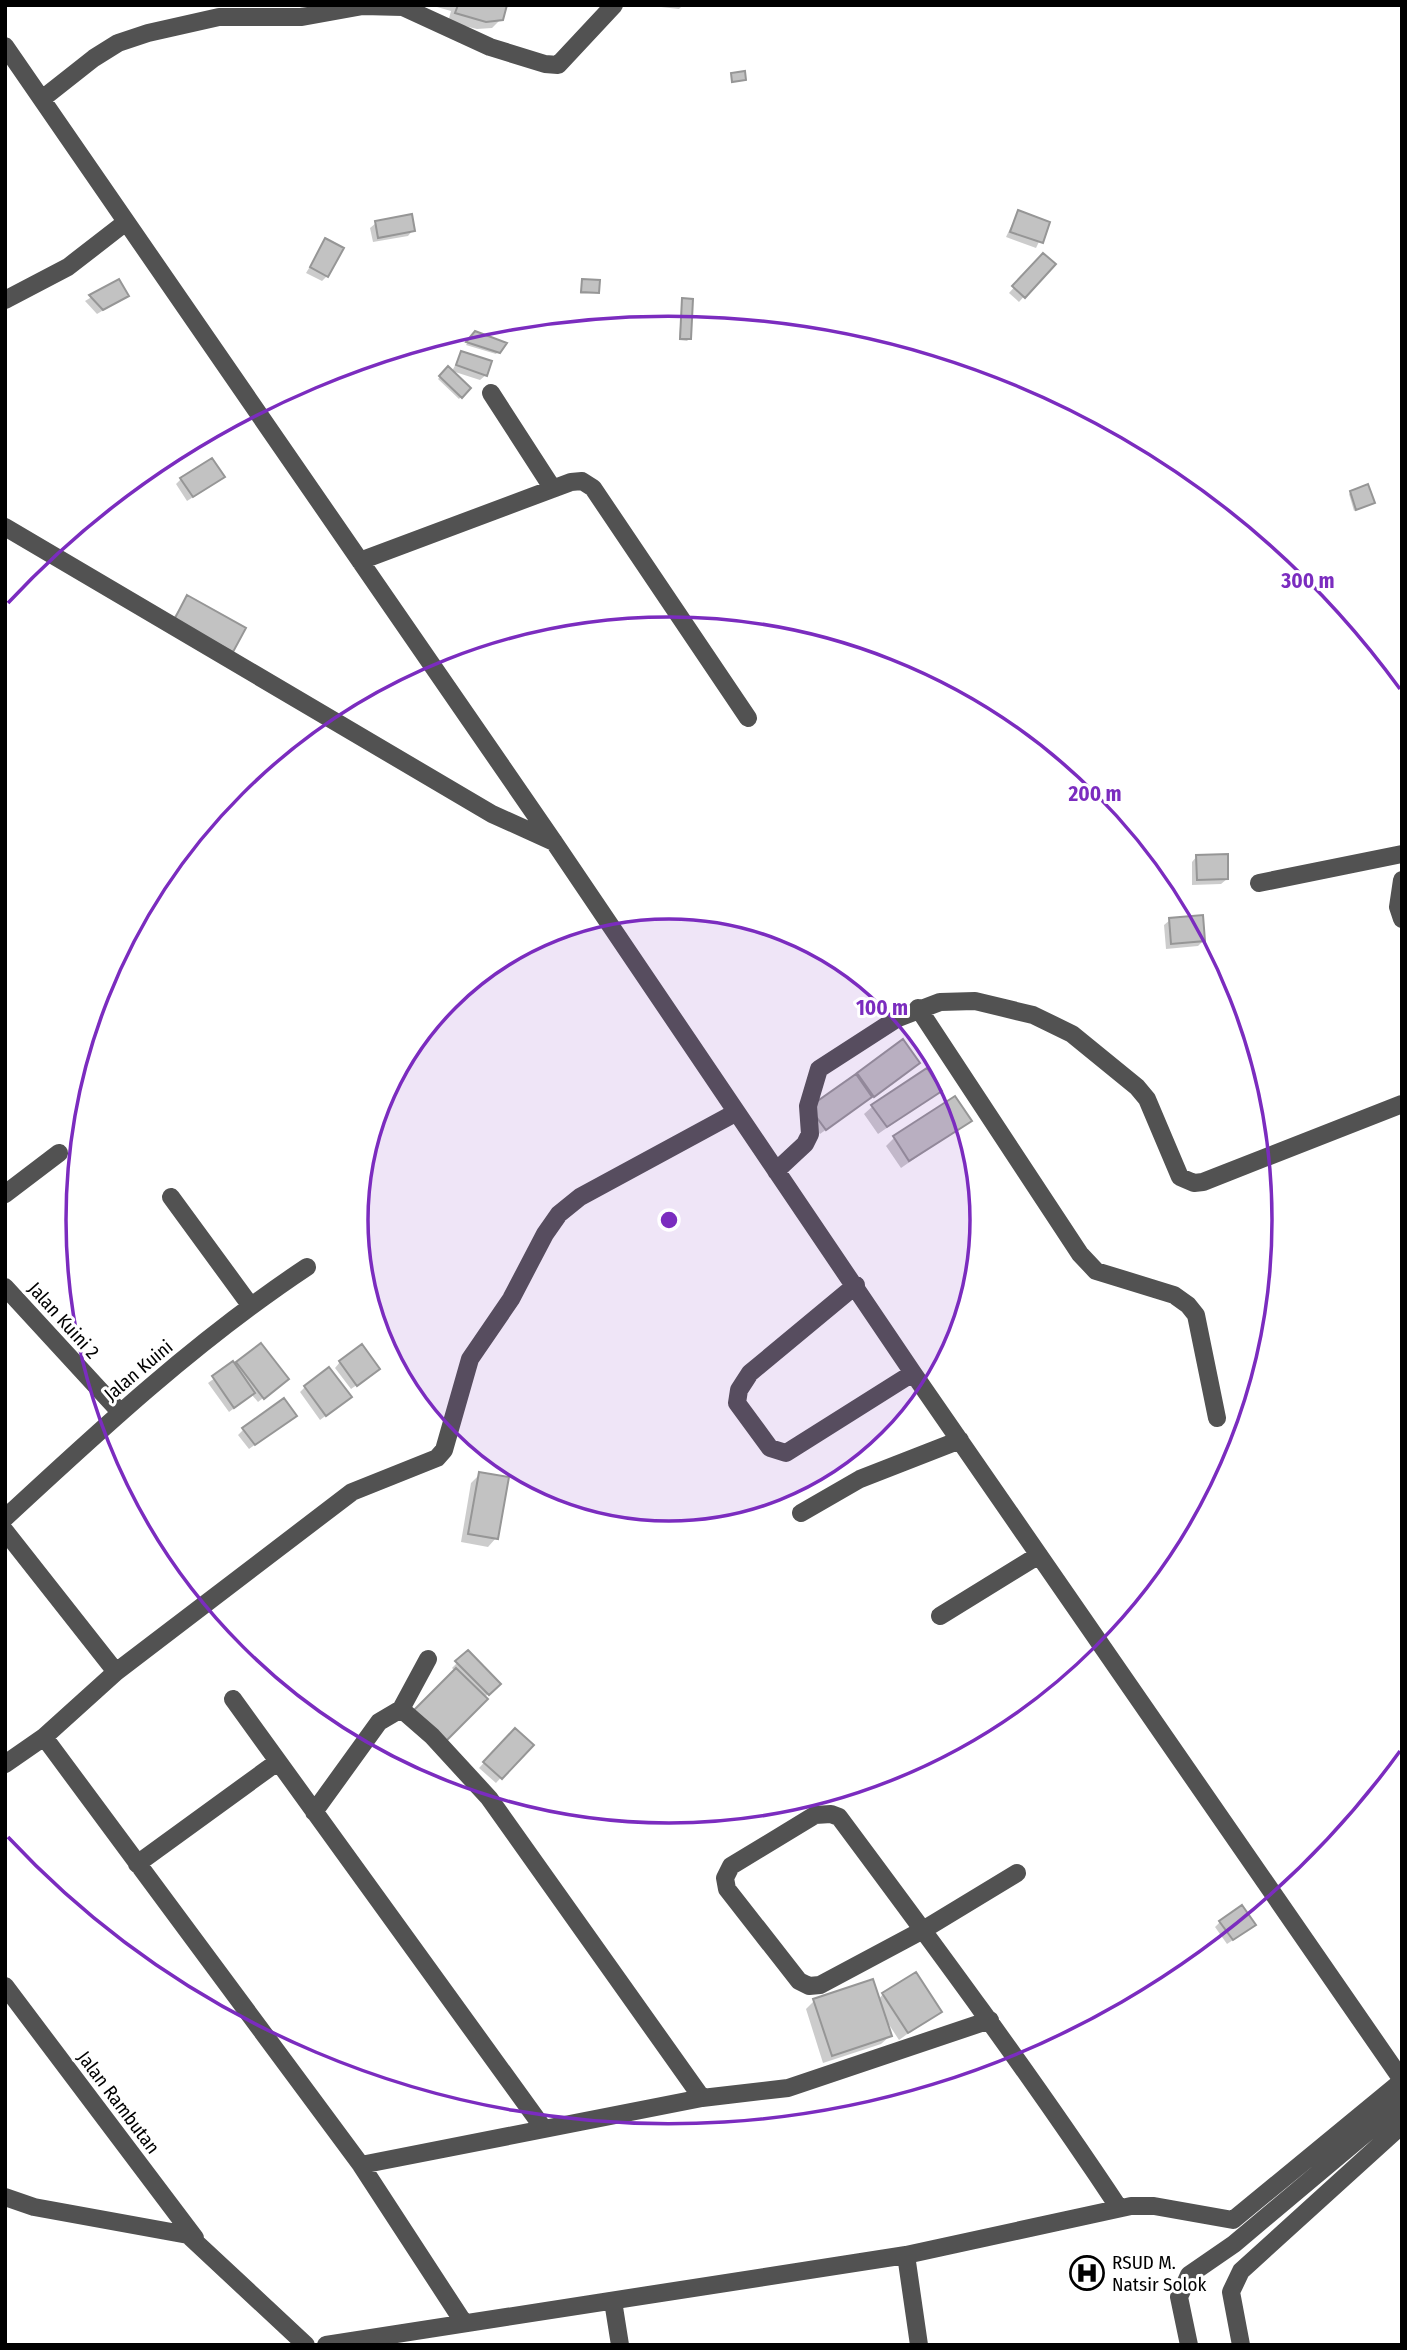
<svg xmlns="http://www.w3.org/2000/svg" width="1407" height="2350" font-family="'Fira Sans Condensed',sans-serif">
	<style>
		.shadow { fill: #0003 }
		.building { fill: #c2c2c2; stroke: #969696; stroke-width: 2 }
		.lines { fill: none; stroke-linecap: round; stroke-linejoin: round }
		.minor { stroke: #525252; stroke-width: 18 }
		.ring { fill: none; stroke: #7b2cbf; stroke-width: 3.5 }
		.labels { text-anchor: middle; stroke-width: 6; stroke-linejoin: round; paint-order: stroke }
		.street-label { font-size: 19px; fill: #000; stroke: #fff }
		.poi-label { font-size: 19px; fill: #000; stroke: #fff; text-anchor: start }
		.centre { fill: #7b2cbf; stroke: #fff; stroke-width: 3.5 }
		.ring-label { font-size: 21px; text-anchor: middle; font-weight: bold; fill: #7b2cbf; stroke: #fff; stroke-width: 6; stroke-linejoin: round; paint-order: stroke }
	</style>
	<rect width="100%" height="100%" fill="#fff"/>
	<path class="shadow" d="M300 5H325L301 10Z
		M430 5H505L501 19 492 28 477 29 448 22 451 11Z
		M643 5H683L679 9Z
		M1018 212 1048 223 1036 248 1006 237Z
		M376 223 413 230 408 236 373 242 370 228Z
		M326 240 327 276 322 281 306 273Z
		M1043 255 1053 264 1019 302 1009 293Z
		M118 281 127 296 97 314 85 301Z
		M583 281 597 293 580 294Z
		M682 300 689 339 687 341 679 340Z
		M473 335 505 344 496 354 466 345Z
		M462 353 486 375 480 380 452 371Z
		M448 368 469 388 459 399 438 379Z
		M181 479 217 482 187 501 176 484Z
		M1351 492 1373 503 1354 511 1349 494Z
		M187 597 244 628 166 629Z
		M1197 856 1227 879 1221 884 1192 885V862Z
		M1170 920 1203 941 1198 946 1166 949 1164 925Z
		M902 1041 912 1068 820 1134 805 1114Z
		M940 1091 878 1134 864 1114 873 1106Z
		M969 1121 901 1168 886 1146 895 1137Z
		M260 1345 281 1384 258 1402 252 1395 229 1412 208 1383Z
		M340 1362 373 1374 351 1389 335 1368Z
		M305 1387 344 1402 320 1420 300 1392Z
		M289 1421 249 1449 238 1435 243 1430Z
		M480 1474 496 1538 488 1547 461 1542 471 1483Z
		M468 1652 498 1684 484 1698 452 1668Z
		M515 1730 531 1745 496 1783 479 1768Z
		M1220 1922 1248 1930 1227 1944 1215 1927Z
		M883 1994 939 2011 899 2040 886 2020 890 2036 881 2044 823 2063 806 2009 814 2001 878 2000Z"/>
	<path class="building" d="M458 5H507L503 20 486 22 455 13Z
		M745 71 746 80 732 82 731 73Z
		M1018 210 1050 222 1043 243 1010 232Z
		M412 214 415 231 378 238 375 221Z
		M325 238 344 248 328 277 310 267Z
		M1043 253 1056 264 1025 298 1012 286Z
		M119 279 129 296 103 310 89 295Z
		M582 279 600 280 599 293 581 292Z
		M682 298 693 299 691 339H680Z
		M475 331 507 343 500 353 466 342Z
		M461 351 492 361 487 376 456 365Z
		M448 366 471 388 462 398 439 376Z
		M212 458 225 477 193 497 180 478Z
		M1368 484 1375 503 1356 510 1350 491Z
		M187 595 246 628 233 652 174 620Z
		M1228 854V879L1197 880 1196 855Z
		M1203 915 1205 941 1171 944 1169 918Z
		M903 1039 920 1063 874 1097 857 1073Z
		M927 1068 942 1091 887 1127 871 1105Z
		M856 1074 872 1097 826 1130 809 1107Z
		M955 1096 972 1121 909 1161 893 1136Z
		M261 1343 289 1379 264 1399 236 1362Z
		M362 1344 380 1369 357 1386 339 1361Z
		M233 1361 255 1393 234 1408 212 1376Z
		M329 1367 352 1397 326 1416 304 1386Z
		M284 1398 297 1416 255 1445 242 1428Z
		M479 1472 509 1477 498 1539 468 1534Z
		M468 1650 501 1684 489 1695 455 1661Z
		M456 1668 488 1699 446 1741 414 1710Z
		M515 1728 534 1745 502 1779 483 1762Z
		M1242 1905 1256 1925 1233 1940 1219 1921Z
		M916 1972 942 2012 908 2033 882 1993Z
		M873 1979 892 2036 832 2056 813 1999Z"/>
	<g class="lines">
		<path class="minor" d="M5 46 554 842 913 1373 1402 2080
			M42 99 94 58 118 43 148 33 219 17H302L363 6 403 7 490 47 545 64 558 65 614 5
			M5 300 68 267 126 222
			M491 393 553 489
			M5 527 492 814 554 842
			M360 561 571 482 582 481 593 488 748 718
			M1402 880 1398 907 1402 919
			M1259 883 1402 854
			M918 1008 1080 1254 1096 1271 1174 1295 1188 1305 1196 1315 1217 1418
			M776 1171 805 1144 810 1134 808 1106 819 1069 898 1018 940 1002 975 1001 1033 1015 1072 1034 1137 1087 1147 1099 1180 1177 1194 1183 1203 1182 1402 1104
			M5 1194 59 1153
			M171 1197 250 1305
			M856 1285 750 1373 739 1390 737 1403 770 1448 786 1453 913 1373
			M5 1287 120 1412
			M801 1513 860 1479 960 1440
			M5 1518C101 1429 197 1340 307 1267
			M5 1531 116 1672
			M940 1616 1039 1555
			M233 1699 544 2129
			M401 1709 432 1736 489 1798 702 2098
			M44 1737 361 2165 464 2323
			M5 1764 44 1737 116 1672 352 1492 437 1458 444 1450 470 1359 511 1299 545 1234 559 1214 580 1197 735 1113
			M314 1812 379 1722 401 1709 428 1659
			M137 1864 276 1763
			M1017 1873 923 1930 820 1985 809 1986 799 1981 727 1889 725 1878 731 1866 815 1815 831 1814 839 1817C935 1946 1030 2074 1119 2208
			M5 1986 195 2238
			M361 2165 702 2098 788 2088 990 2020
			M5 2197 34 2207 188 2235 306 2345
			M906 2255 919 2345
			M613 2301 620 2345
			M326 2345 906 2255 1131 2206H1154L1233 2220 1402 2081
			M1189 2345 1179 2297 1189 2275 1234 2244 1402 2103
			M1241 2345 1231 2292 1241 2271 1402 2125"/>
	</g>
	<circle cx="669" cy="1220" r="301" fill="#7b2cbf" fill-opacity=".12"/>
	<g class="ring">
		<circle cx="669" cy="1220" r="301"/>
		<circle cx="669" cy="1220" r="603"/>
		<path d="M1400 1751A904 904 0 0 1 8 1837M8 603A904 904 0 0 1 1400 689"/>
	</g>
	<defs>
		<g id="hospital-ring" transform="scale(1.75)"><circle r="9.5" fill="#fff" stroke="#000" stroke-width="1.5"/><path d="M-5-5h3v3.5h4V-5h3V5h-3V1.5h-4V5h-3Z" fill="#000"/></g>
	</defs>
	<g fill-rule="evenodd">
		<use href="#hospital-ring" x="1087" y="2273"/>
	</g>
	<g class="labels">
		<g class="street-label">
			<text transform="translate(64 1320) rotate(48)" y="7">Jalan Kuini 2</text>
			<text transform="translate(138 1370) rotate(-40)" y="7">Jalan Kuini</text>
			<text transform="translate(119 2102) rotate(53)" y="7">Jalan Rambutan</text>
		</g>
		<g class="poi-label">
			<text x="1112" y="2269">RSUD M.<tspan x="1112" dy="22">Natsir Solok</tspan></text>
		</g>
	</g>
	<circle cx="669" cy="1220" r="10" class="centre"/>
	<g class="ring-label">
		<text x="1308" y="588">300 m</text>
		<text x="1095" y="801">200 m</text>
		<text x="882" y="1015">100 m</text>
	</g>
	<rect width="1407" height="2350" fill="none" stroke="#000000" stroke-width="14"/>
</svg>
